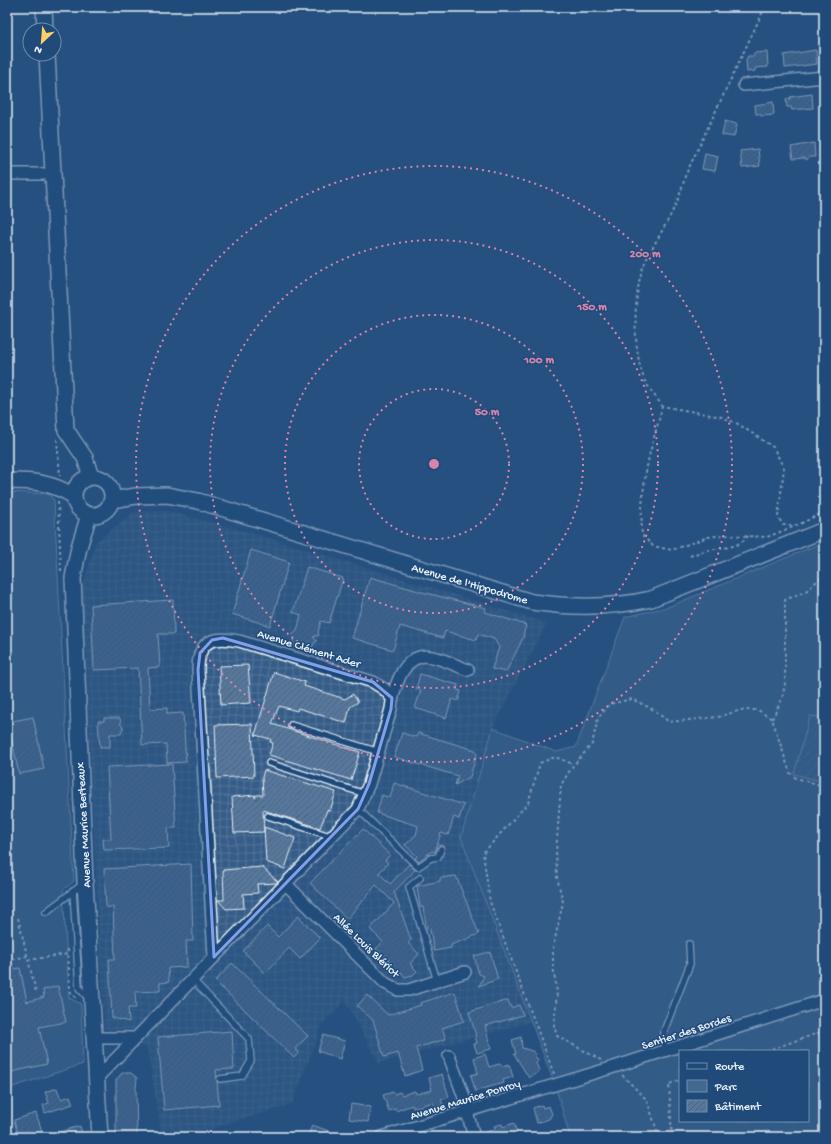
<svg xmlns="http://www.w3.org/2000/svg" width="831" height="1144" font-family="'Gochi Hand',sans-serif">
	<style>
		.industrial { fill: url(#industrial-grid) }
		.green { fill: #436891; stroke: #96acc4; fill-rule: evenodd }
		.garden { fill: url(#garden-furrows); stroke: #96acc4 }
		.building { fill: url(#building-hatch); stroke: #e8f1f8 }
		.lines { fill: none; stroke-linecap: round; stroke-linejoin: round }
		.lane-casing { stroke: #e8f1f8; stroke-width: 8 }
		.street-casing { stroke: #e8f1f8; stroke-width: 14 }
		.secondary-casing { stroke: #e8f1f8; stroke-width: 18 }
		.path { stroke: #e8f1f8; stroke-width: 2; stroke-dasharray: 3 3; stroke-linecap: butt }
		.lane { stroke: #1f4a7a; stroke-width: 5.5 }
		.street { stroke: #1f4a7a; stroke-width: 11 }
		.secondary { stroke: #1f4a7a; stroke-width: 15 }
		.marked { fill: none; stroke: #82a0e8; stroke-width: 3; stroke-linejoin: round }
		.ring { fill: none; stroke: #d584aa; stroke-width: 2; stroke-dasharray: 2 4 }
		.labels { text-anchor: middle; stroke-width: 3; stroke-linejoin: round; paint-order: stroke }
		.street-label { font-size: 12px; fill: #e8f1f8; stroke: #1f4a7a }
		.centre { fill: #d584aa; stroke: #1f4a7a; stroke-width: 2 }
		.ring-label { font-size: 12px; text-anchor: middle; font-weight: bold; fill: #d584aa; stroke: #1f4a7a; stroke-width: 3; stroke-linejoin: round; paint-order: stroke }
	</style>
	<defs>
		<pattern id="industrial-grid" width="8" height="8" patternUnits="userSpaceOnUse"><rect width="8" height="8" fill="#355d88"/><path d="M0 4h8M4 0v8" fill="none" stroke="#52759a"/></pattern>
		<pattern id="garden-furrows" width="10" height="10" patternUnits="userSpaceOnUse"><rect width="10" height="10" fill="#436891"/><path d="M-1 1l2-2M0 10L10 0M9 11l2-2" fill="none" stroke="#5e7ea1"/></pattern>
		<pattern id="building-hatch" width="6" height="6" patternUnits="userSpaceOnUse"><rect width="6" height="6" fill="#57789d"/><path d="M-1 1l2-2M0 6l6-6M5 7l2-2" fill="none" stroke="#4f6278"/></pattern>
	</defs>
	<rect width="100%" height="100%" fill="#27517f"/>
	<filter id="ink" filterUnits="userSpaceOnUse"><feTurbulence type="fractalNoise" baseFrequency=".025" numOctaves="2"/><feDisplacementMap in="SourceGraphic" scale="8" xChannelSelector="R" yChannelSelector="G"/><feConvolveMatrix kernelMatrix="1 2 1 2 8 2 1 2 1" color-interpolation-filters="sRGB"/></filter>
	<g filter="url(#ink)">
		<path class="industrial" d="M166 511 252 533 547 623 493 728 461 837 531 1022 379 1063 345 1001 323 1023 292 1104 183 1137H162L147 1048 104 1028 81 593 96 542 134 512Z"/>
		<path class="green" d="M7 492 48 494 54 500 74 881 63 890 69 998 81 1004 83 1064 7 1089Z
			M824 542V1137H570L555 1085 461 837 493 728 556 752 576 747 625 617 668 607ZM680 1051H808V1121H680Z"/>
		<path class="garden" d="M810 716 824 718V782L794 774Z"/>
		<path class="building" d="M816 50 817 64 785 68 784 55Z
			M767 52 768 67 755 68V71L747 72 746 60 748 56H754V53Z
			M812 94 813 108 792 110 791 107H787L786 99H790V97Z
			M773 102 774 115 761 116 760 114H756L755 105Z
			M725 121 737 124 734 137 722 135Z
			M814 143 815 157H809L807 160 804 158 793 159 791 147Z
			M758 149 760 166 742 168 740 151Z
			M705 153 718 156 715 171 702 169Z
			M251 550 289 562 270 626 232 614Z
			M307 567 343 578 329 623 321 621 318 632 319 635 313 637 317 641 314 643 311 651 302 648 300 650 292 645 294 637 292 635 297 631 301 615 293 612Z
			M370 577 422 592 486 608 485 612 526 625 523 636H524L506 672 492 669 499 647 494 639 478 634 476 640 445 631 443 638 400 626 393 650 352 638Z
			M173 600 174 634H158L160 667 148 668 150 709 167 708V714L183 713 186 762 167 763 166 744 142 745 138 668 94 670 91 605Z
			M248 665 251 703 221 705 219 666Z
			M274 672 305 682 304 686 345 699 353 694 358 702 350 707 346 723 298 708 297 711 279 706 272 724 360 752 351 780 269 755 273 743 270 742 271 739 255 735Z
			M420 674 458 685 457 690 461 691 458 701 452 699 446 718 415 708 421 690 416 689Z
			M33 717 44 769 19 774 8 722Z
			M104 718H120L121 725 123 727 121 734H110V747H100L98 721H104Z
			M252 724 254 776 217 778 215 725Z
			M402 733 416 737 418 733 475 750 477 753 470 777 455 785 458 776 394 757Z
			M172 764 176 828H168L169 848 104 850 103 839H111L107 767Z
			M264 770 336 792 330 811 327 810 320 828 263 810 264 832 234 833 232 797 255 795V798L256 795H263L262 777Z
			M394 783 464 805 459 819 454 817 448 835 441 833 435 852 432 851 418 862 415 858 417 856 405 845 416 835 418 826 377 813 382 795 390 798Z
			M264 827 295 838 285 869 266 862Z
			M363 829 390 855 385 860 388 863 379 873 390 884 409 864 415 870 394 892 411 940 408 943 419 954 410 964 417 971 413 975 405 977 401 972 397 977 386 966 390 962 376 949 383 942 370 929 394 903 376 885 347 919 310 883Z
			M191 864 193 941H186L187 967 168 968 169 982 160 983V991L135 992 136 1008H128L129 1022 112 1018 109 959H115L113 907H106L104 869Z
			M262 867 278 882 276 883 257 884 258 893 243 894 244 908 226 909 218 900H224L223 870Z
			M456 876 479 934 451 945V948L434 951 430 929 427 930 423 907H420L417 886 440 881V878Z
			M298 916 320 938 300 959 289 948 265 973 243 951 267 926 278 937Z
			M490 952 498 979 479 986 484 976 479 974 474 956Z
			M232 963 308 1036 295 1049 299 1052 294 1058 215 981Z
			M20 968 27 1002 44 997 43 990 58 986 66 1022 39 1027 47 1064 7 1073V970Z
			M455 992 464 1021 442 1028 446 1039 416 1048 422 1070 405 1076 398 1053 384 1057 373 1020 357 1006 367 995 388 1015 421 1005 420 1003Z
			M508 1000 511 1008 519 1005 523 1015 485 1026 491 1049 477 1053 474 1044 477 1043 475 1036H476L469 1012Z
			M232 1031 234 1069 216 1070 219 1105 164 1110 158 1037Z
			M323 1035 345 1041 340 1059 318 1051Z
			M521 1037 522 1048 532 1051 536 1054 535 1057 538 1059 536 1064 540 1071 529 1078 514 1054H516L512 1040Z
			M485 1054 489 1067 499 1064 503 1066 509 1064 513 1077 503 1080 504 1083 475 1091 471 1075 478 1073 474 1058Z
			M122 1073H131L137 1078 136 1088 137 1137H116V1080Z
			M442 1074 449 1097 441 1100 443 1105 435 1108 433 1102 413 1108 412 1105 396 1111 395 1109 389 1111 383 1095 393 1092 394 1094 400 1092 402 1095 415 1091 416 1094 432 1090 429 1078Z
			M57 1088 61 1099 70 1096 73 1104 45 1113 43 1105 49 1103 45 1092Z
			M351 1104 371 1107 368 1122 349 1119Z
			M542 1105 543 1108 549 1106 552 1114 549 1119 537 1123 533 1108Z
			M36 1113 44 1137H29L28 1131 18 1135 14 1120Z
			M514 1123 517 1134 507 1137H481L480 1134 495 1129 494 1126 502 1124 503 1127Z
			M312 1125 329 1131 327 1137H308Z
			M80 1126 83 1137H50L49 1135Z"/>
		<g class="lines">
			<g class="lane-casing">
				<path id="lane" d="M291 725 379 752
					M269 763 365 794
					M358 809 418 867 431 858 438 857 441 849
					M268 816 327 835 331 839
					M420 878 409 887 437 981
					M73 891 79 988 88 998
					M46 912 83 884
					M192 979 249 1039 251 1061 242 1076 220 1079
					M665 1051 664 1031 690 964 689 944"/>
			</g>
			<g class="street-casing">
				<path id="street" d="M744 85 824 77
					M7 174H52
					M286 884 385 983 398 990H409L465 972
					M214 957 198 670C198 640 213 636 239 641L373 682 384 689 392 698
					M95 1038H135
					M449 1056 469 1111
					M97 1078 358 809 369 784 391 709C392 697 395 687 400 676 417 642 441 660 468 670
					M467 1112 474 1137
					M382 1137 614 1067 824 1000"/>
			</g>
			<g class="secondary-casing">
				<path id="secondary" d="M44 7 45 30
					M47 54 66 430 85 458 91 477
					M74 496a19 19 0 1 1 38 0a19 19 0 1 1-38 0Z
					M7 481C34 481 50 482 74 496
					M112 500 136 496 167 495 198 501 532 602C572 608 612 608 651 599L824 530
					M89 515 79 547 73 578 85 882 100 1137"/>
			</g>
			<path class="path" d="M765 7 685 176C679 206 661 231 647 258 632 286 632 352 645 381 649 389 657 398 662 406L722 417 738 424 773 447 784 468 778 517 783 525H798
				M662 406C660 419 655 432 652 445 645 469 640 509 642 535L653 546 672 550 708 537 723 535 767 537 798 525 824 512
				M57 439 60 476
				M58 502 61 571
				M690 556C696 554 702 551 708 550 723 547 738 549 748 536
				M772 719 782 699 785 684V600L806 591 824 575
				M18 918 36 992
				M68 949 70 990 72 995 78 999
				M28 960 68 954
				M7 961 27 956
				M766 1051 824 1031
				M601 1060 557 1036 554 1026 557 992 553 966V948L563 902 557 877 556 853 561 785 572 767 592 744 598 718 610 704 632 699 654 710 669 722 718 717 741 710H758L772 719 790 773 796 778 824 786
				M554 1074 490 902 483 853 528 803 540 763 555 757 573 764
				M622 1075 647 1100 659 1137
				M672 1137 669 1084 680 1080"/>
			<use href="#lane" class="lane"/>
			<use href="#street" class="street"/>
			<use href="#secondary" class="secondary"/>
		</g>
	</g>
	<path d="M0 0H831V1144H0ZM223 638 373 682 392 698 391 709 369 784 358 809 214 957 198 670 200 653 212 640Z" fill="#27517f" fill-opacity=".55" fill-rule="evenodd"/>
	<path class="marked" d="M223 638 373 682 392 698 391 709 369 784 358 809 214 957 198 670 200 653 212 640Z"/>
	<g class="ring">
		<circle cx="434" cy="464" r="75"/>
		<circle cx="434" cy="464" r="149"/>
		<circle cx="434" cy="464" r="224"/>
		<circle cx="434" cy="464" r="298"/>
	</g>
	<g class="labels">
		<g class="street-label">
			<text transform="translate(470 583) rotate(16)" y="4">Avenue de l'Hippodrome</text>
			<text transform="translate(309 648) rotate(17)" y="4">Avenue Clément Ader</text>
			<text transform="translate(83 825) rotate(-93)" y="4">Avenue Maurice Berteaux</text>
			<text transform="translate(367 945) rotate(44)" y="4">Allée Louis Blériot</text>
			<text transform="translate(686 1031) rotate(-18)" y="4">Sentier des Bordes</text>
			<text transform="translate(465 1099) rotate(-17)" y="4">Avenue Maurice Ponroy</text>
		</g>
	</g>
	<circle cx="434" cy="464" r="6" class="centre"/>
	<g class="ring-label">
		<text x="645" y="257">200 m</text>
		<text x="592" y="310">150 m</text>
		<text x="539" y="363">100 m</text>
		<text x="487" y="415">50 m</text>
	</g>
	<rect width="831" height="1144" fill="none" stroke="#1f4a7a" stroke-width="24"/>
	<rect x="12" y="12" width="807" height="1120" fill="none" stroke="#e8f1f8" stroke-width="1.5" filter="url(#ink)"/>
	<rect x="679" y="1050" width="130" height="72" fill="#1f4a7a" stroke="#6f8dac"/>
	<rect x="687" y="1063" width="20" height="6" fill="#1f4a7a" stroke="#6f8dac"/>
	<text x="715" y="1070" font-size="12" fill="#e8f1f8">Route</text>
	<rect x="687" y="1080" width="20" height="12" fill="#436891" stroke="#6f8dac"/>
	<text x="715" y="1090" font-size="12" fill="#e8f1f8">Parc</text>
	<rect x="687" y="1100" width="20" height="12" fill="url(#building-hatch)" stroke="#6f8dac"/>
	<text x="715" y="1110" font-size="12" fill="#e8f1f8">Bâtiment</text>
	<g transform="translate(42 42) rotate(206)"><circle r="19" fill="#1f4a7a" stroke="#6f8dac"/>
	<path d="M0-3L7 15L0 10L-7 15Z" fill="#ffd166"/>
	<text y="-6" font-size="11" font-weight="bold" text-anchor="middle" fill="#e8f1f8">N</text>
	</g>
</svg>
